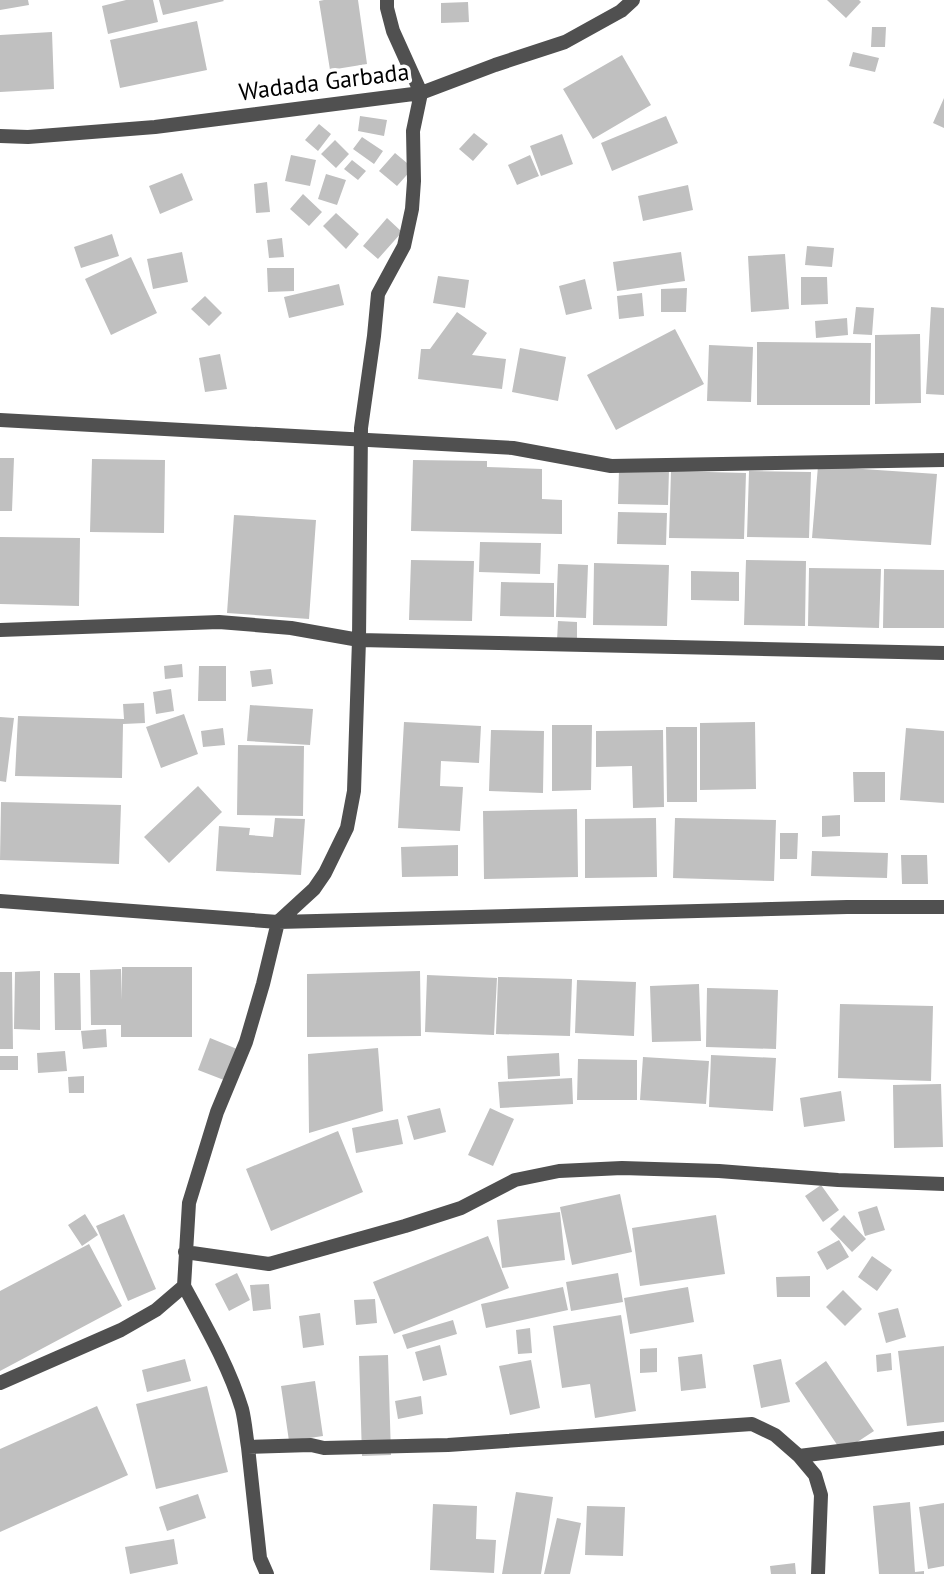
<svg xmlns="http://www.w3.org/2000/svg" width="944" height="1574" font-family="'PT Sans',sans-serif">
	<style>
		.building { fill: #c0c0c0 }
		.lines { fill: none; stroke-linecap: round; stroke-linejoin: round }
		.street { stroke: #505050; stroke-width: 14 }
		.labels { text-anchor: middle; stroke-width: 7; stroke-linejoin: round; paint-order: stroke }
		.street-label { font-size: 24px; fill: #000; stroke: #fff }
	</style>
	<rect width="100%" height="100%" fill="#fff"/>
	<path class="building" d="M0 0H28L29 5 0 10Z
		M126 0H153L158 22 108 34 102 6Z
		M159 0H223L224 1 163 15Z
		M324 0H358L367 64 330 70 319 1Z
		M827 0H859L861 2 846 18Z
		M468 2 469 22 441 23V3Z
		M197 21 207 70 120 88 110 40Z
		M872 27H886L885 47H871Z
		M52 32 54 89 0 92V35Z
		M853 52 879 58 875 72 849 66Z
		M622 55 651 105 593 139 563 89Z
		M944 98V128L933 123Z
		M360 116 387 120 384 136 358 131Z
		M666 116 678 143 612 171 601 143Z
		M319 124 331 134 318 151 305 140Z
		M474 133 488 144 473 161 459 149Z
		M562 134 573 164 541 176 530 146Z
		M362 137 383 151 374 164 353 149Z
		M335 140 349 154 336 168 321 154Z
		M395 153 413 168 397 186 379 171Z
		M291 155 316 160 310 186 285 181Z
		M530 155 539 176 517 185 508 165Z
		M352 160 366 171 358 180 344 169Z
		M182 173 193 200 160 214 149 186Z
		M326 174 346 180 337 205 318 199Z
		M267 182 270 212 256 213 254 184Z
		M688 185 693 210 643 221 638 196Z
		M303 194 322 212 309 226 290 209Z
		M336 213 359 234 346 249 323 226Z
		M387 218 402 232 378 259 363 246Z
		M112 234 119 256 81 268 74 247Z
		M282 238 284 257 269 258 267 240Z
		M807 246 834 248 832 267 805 265Z
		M182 252 188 282 153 289 147 259Z
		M681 252 685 281 617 291 613 262Z
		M785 254 789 309 751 312 748 256Z
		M131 257 157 313 111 335 85 279Z
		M267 268H294V291L268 292Z
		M438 276 469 280 465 308 433 303Z
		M801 277H827L828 304 801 305Z
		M585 279 592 309 566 315 559 286Z
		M339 284 344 305 289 318 284 297Z
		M687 288 686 312H661V289Z
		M642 293 644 316 619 319 617 296Z
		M205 296 222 313 209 326 191 309Z
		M856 307 874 308 872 335 853 334Z
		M931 307 944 308V395L926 394Z
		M457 312 487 333 472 355 506 359 502 389 418 379 421 349H430Z
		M847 318 848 335 816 338 815 321Z
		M675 329 704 384 616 430 587 375Z
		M920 334 921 403 875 404V335Z
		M757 342 871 343 870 405H757Z
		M709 345 753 347 751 402 707 401Z
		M520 348 566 357 558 401 512 392Z
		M220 354 227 389 205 392 199 358Z
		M0 458H14L12 511H0Z
		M92 459 165 460 164 533 90 532Z
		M413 460 487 461V467L542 469V499L562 500V534L411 531Z
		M818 466 937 474 931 545 812 538Z
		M619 470H669L668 505 618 504Z
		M671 471 746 473 744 539 669 538Z
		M749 471 811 472 809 538 747 537Z
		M618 512 667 513 666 545 617 544Z
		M234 515 316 520 309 619 227 613Z
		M0 537 80 538 79 606 0 604Z
		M480 542 541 543 540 574 479 572Z
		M411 560 474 561 472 621 409 620Z
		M746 560 806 561 805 626 744 625Z
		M594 563 669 565 667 626 593 625Z
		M558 564 588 565 586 618 556 617Z
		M809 568 881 569 879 628 808 626Z
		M884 569 944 570V628H883Z
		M691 571 739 572V601L691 600Z
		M501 582 554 583V617L500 616Z
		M558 621 577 622V641H557Z
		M182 664 183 677 165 679 164 666Z
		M199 666H226V701H198Z
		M271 669 273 684 252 687 250 671Z
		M171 689 174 711 156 714 153 692Z
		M144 703 145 723 123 724 122 778 15 776 18 716 124 719 123 704Z
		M250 705 313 709 310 745 247 741Z
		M184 714 198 754 161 768 146 727Z
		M0 717 14 718 6 782 0 781Z
		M404 722 481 726 479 763 441 761 440 786 463 787 460 831 398 828Z
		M755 722 756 789 700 790V723Z
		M552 725H592L591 790 552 791Z
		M666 727H697V802H667Z
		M223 728 225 745 203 747 201 731Z
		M906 728 944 731V803L900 800Z
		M491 730 544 731 543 793 489 791Z
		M663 730 664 807 633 808 632 766 596 767V731Z
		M238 745 304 746 303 816 237 815Z
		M853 772H885V802H854Z
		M198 786 222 812 169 863 144 837Z
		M1 802 121 805 119 864 0 860Z
		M577 809 578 877 484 879 483 811Z
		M840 815V836L822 837V816Z
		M275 818 305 819 301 875 216 871 219 826 250 828 249 835 273 837Z
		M656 818 657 877 585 878V819Z
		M675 818 776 820 774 881 673 878Z
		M780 833H798L797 859H780Z
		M458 845V876L402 877 401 847Z
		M812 851 888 853 887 878 811 876Z
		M901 855H927L928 884H902Z
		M122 967H192V1037H121V1025H91L90 970 121 969 122 1000Z
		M40 971V1030L14 1029 15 972Z
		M420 971 421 1036 307 1037V974Z
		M0 972H12L13 1049H0Z
		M54 973H80L81 1030H55Z
		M427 975 497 978 494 1035 425 1032Z
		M498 977 572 979 570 1036 496 1034Z
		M577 980 636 982 634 1036 575 1033Z
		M699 984 701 1041 652 1042 650 986Z
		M707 988 778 990 776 1049 706 1047Z
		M840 1004 933 1006 931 1081 838 1078Z
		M106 1029 107 1047 83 1049 81 1031Z
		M210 1038 237 1049 224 1080 198 1070Z
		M378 1048 383 1111 309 1133 308 1054Z
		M65 1051 67 1071 38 1073 37 1053Z
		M559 1053 560 1076 508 1079 507 1056Z
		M711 1055 776 1058 773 1111 709 1107Z
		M0 1056H18V1070H0Z
		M643 1057 709 1061 706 1104 640 1100Z
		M578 1059 637 1060V1100H577Z
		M84 1076V1093H69L68 1077Z
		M572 1078 573 1104 500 1108 498 1082Z
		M941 1084 943 1147 894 1148 893 1085Z
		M841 1091 845 1121 804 1127 800 1098Z
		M440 1108 446 1132 414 1140 407 1116Z
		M490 1108 514 1119 493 1166 468 1155Z
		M398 1119 403 1144 356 1153 352 1128Z
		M338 1131 363 1192 271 1231 246 1169Z
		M821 1185 839 1210 823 1222 805 1196Z
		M620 1194 632 1252 572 1265 560 1207Z
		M877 1206 885 1230 865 1236 858 1212Z
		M560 1212 565 1260 502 1268 497 1220Z
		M85 1214 98 1235 82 1246 68 1225Z
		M124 1214 156 1289 128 1301 96 1226Z
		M716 1215 725 1274 640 1286 632 1228Z
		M844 1215 866 1239 852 1252 830 1229Z
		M488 1236 509 1288 394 1334 373 1282Z
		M839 1240 849 1257 827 1270 817 1252Z
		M89 1244 122 1306 0 1371V1291Z
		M872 1256 892 1270 877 1291 858 1277Z
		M237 1273 250 1300 229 1311 215 1284Z
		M618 1273 623 1302 571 1311 566 1282Z
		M810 1276V1297H777L776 1277Z
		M269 1284 271 1309 253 1311 250 1285Z
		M563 1287 568 1310 486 1328 481 1304Z
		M688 1287 694 1322 630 1334 624 1298Z
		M843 1290 862 1309 845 1326 826 1307Z
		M375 1299 377 1323 356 1325 354 1300Z
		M898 1308 906 1337 886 1343 878 1313Z
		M320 1313 324 1345 303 1348 299 1316Z
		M621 1315 636 1411 595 1418 590 1384 562 1388 553 1326Z
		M453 1320 457 1334 407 1349 402 1335Z
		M530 1328 532 1353 518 1354 516 1330Z
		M440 1345 447 1375 423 1381 415 1352Z
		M944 1346V1422L907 1426 898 1351Z
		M657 1348V1372L640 1373V1349Z
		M891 1353 892 1370 877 1372 876 1355Z
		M702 1354 706 1388 681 1391 678 1357Z
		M388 1355 391 1455 362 1456 359 1356Z
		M185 1359 191 1381 147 1392 142 1370Z
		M781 1359 790 1402 761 1408 753 1365Z
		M531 1360 540 1408 510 1415 499 1366Z
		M826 1361 874 1431 842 1452 795 1383Z
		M315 1381 323 1436 289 1441 281 1386Z
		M207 1386 228 1472 156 1489 136 1404Z
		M421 1396 423 1414 398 1419 395 1401Z
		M97 1406 128 1475 0 1532V1449Z
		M516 1492 553 1497 541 1574H502Z
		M198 1494 206 1518 167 1531 159 1507Z
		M910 1502 915 1572 924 1571V1574H879L873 1506Z
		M944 1503V1566L928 1569 919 1507Z
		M433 1504 477 1506 476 1539 496 1540 494 1573 430 1570Z
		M587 1506 625 1507 623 1556 585 1555Z
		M557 1518 581 1523 570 1574H544Z
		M174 1539 178 1564 130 1574 125 1547Z
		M795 1563 796 1574H771L770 1566Z"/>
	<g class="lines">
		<path class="street" d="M0 136 28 137 155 127 421 93 495 65 565 42 621 11 633 0
			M0 420 513 448 611 466 944 460
			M0 630 219 622 291 628 359 640 944 653
			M0 901 278 922 847 907H944
			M185 1252 269 1264 405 1226 461 1208 515 1180 559 1171 622 1168 719 1171 838 1180 944 1184
			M184 1286 189 1203 217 1112 246 1042 263 984 278 922 314 889 325 873 347 828 354 791 359 640 361 428 374 336 378 294 404 246 412 209 414 181 413 131 421 93 393 31 387 8V0
			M0 1383 121 1330 156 1310 184 1286C205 1325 229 1366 242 1409 245 1421 246 1435 248 1447L311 1445 324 1448 448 1445 752 1424 775 1435 799 1456 944 1438
			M248 1447 260 1558 267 1574
			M799 1456 815 1475 821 1495 818 1574"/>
	</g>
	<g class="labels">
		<g class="street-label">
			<text transform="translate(324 82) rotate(-7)" y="8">Wadada Garbada</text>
		</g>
	</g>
</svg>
